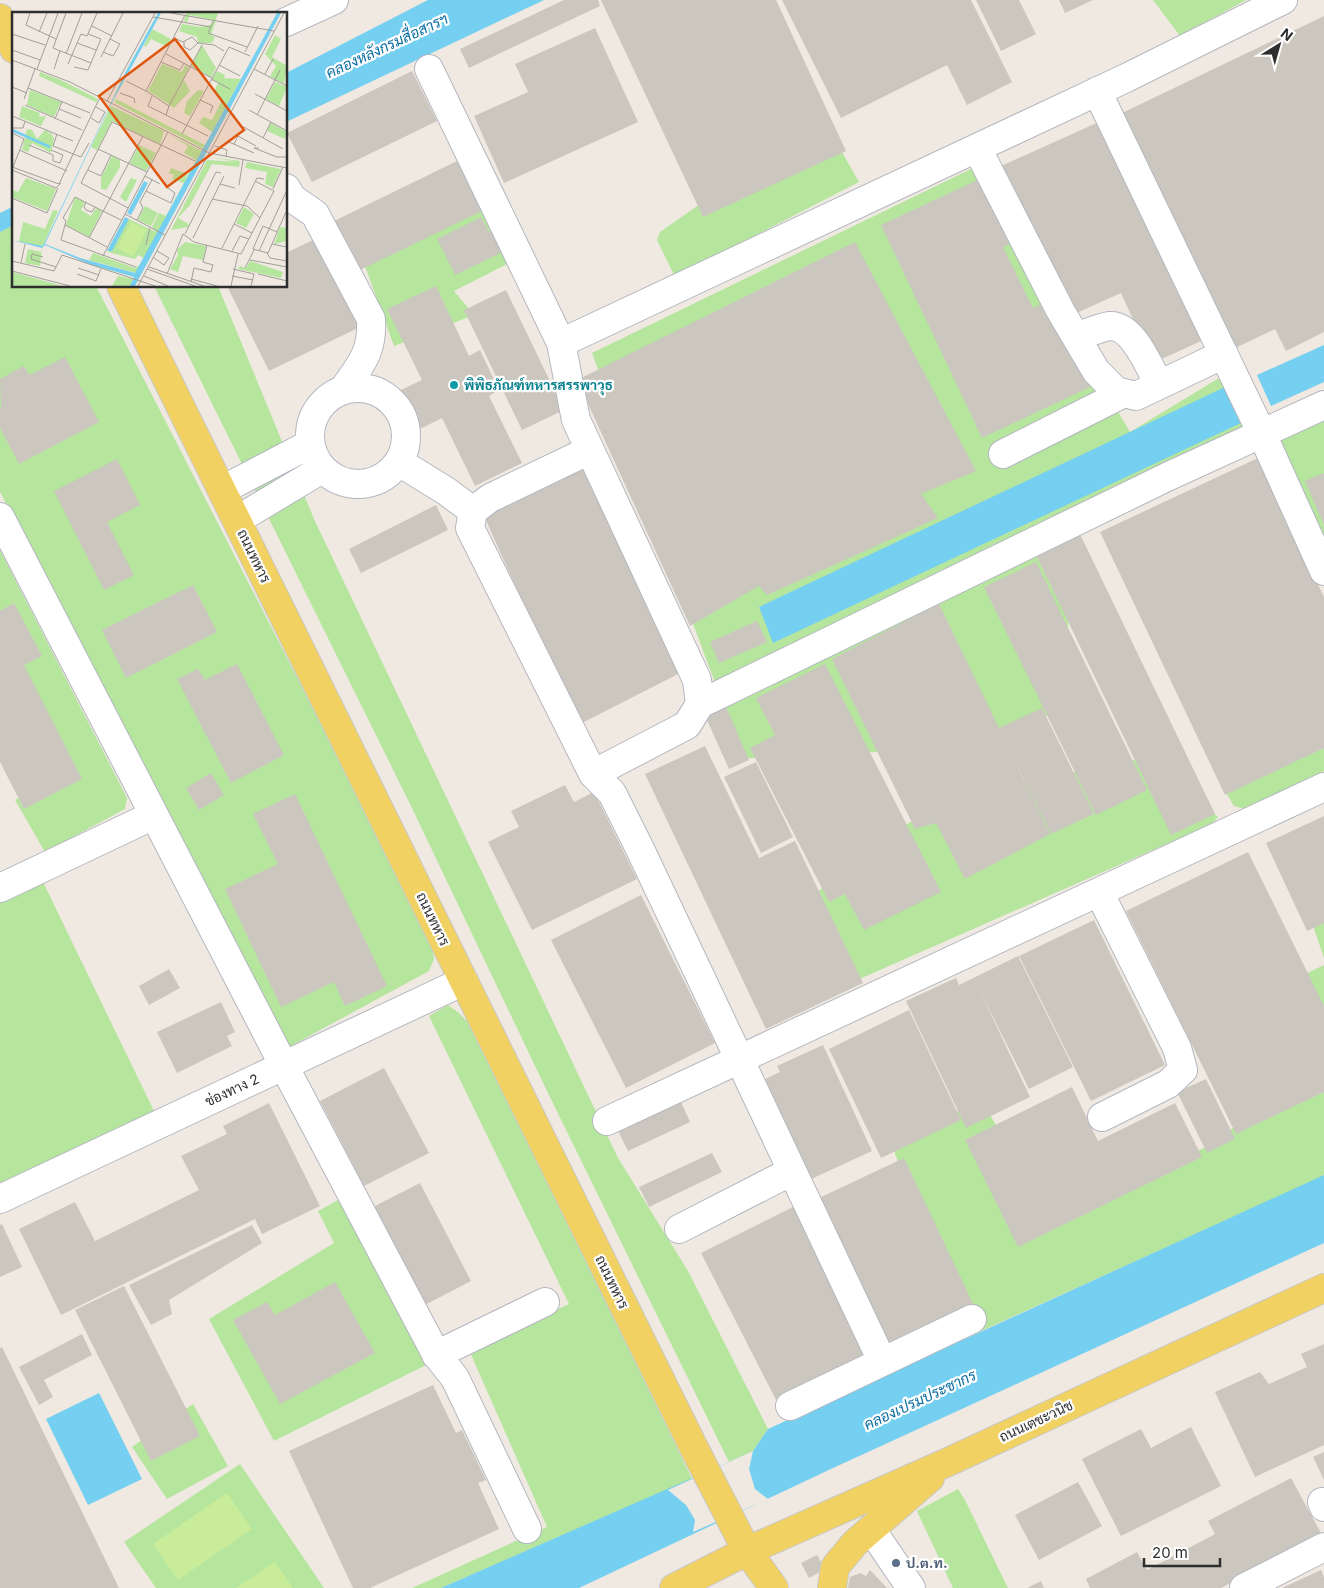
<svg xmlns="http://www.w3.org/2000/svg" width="1324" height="1588" font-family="Inter,Sarabun,sans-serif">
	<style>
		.green { fill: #b6e59e }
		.pitch { fill: #c9ec9a }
		.water { fill: #75cff0 }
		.pier { fill: #efe9e1 }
		.building { fill: #cbc7bf }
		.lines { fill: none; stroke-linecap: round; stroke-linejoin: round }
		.minor-casing { stroke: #b4b7c1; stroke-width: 30 }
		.major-casing { stroke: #c9c9c9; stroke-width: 30 }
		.minor { stroke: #fff; stroke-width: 28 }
		.major { stroke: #f2d163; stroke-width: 28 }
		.culture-dot { fill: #0f9aa8; stroke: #fff; stroke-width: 2 }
		.service-dot { fill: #5c6f8a; stroke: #fff; stroke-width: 2 }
		.labels { text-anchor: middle; stroke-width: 4.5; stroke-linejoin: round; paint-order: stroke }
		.culture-label { font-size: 14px; font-weight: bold; fill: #0d838f; stroke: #fff; text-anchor: start }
		.street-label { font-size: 14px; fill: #2e2e2e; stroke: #fff }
		.service-label { font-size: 14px; font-weight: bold; fill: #4e5e75; stroke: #fff; text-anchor: start }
		.water-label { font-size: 15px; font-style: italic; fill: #0d6fa3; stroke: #fff }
		.inset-river { fill: none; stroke: #75cff0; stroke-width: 2.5 }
		.inset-road { fill: none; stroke: #a29e99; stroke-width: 1 }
		.view { fill: #df570e; fill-opacity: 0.15; stroke: #df570e; stroke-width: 2.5 }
		.inset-edge { fill: none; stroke: #2e2e2e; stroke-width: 2.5 }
	</style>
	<rect width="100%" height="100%" fill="#efe9e1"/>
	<path class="green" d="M1153 0H1246L1180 36Z
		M838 145 859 182 675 277 657 240 660 232 703 202Z
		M973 168 1130 432 1224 375 1248 433 717 688 592 353Z
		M486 200 511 262 454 291 474 315 394 346 361 255Z
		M14 225V286H96L431 938 434 959 429 971 287 1048 0 492V232Z
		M154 286H218L314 519 618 1158 688 1271 768 1429 753 1451 729 1462 547 1091 411 806Z
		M1324 414V549L1272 439Z
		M1079 532 1058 711 961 748 733 759 713 702Z
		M0 550 127 798 125 809 45 852 15 800 69 772 0 632Z
		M1324 729V771L1245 809 1234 806 1219 781Z
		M1153 756 1218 817 1212 824 848 984 809 898 941 799Z
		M43 882 154 1111 0 1184V903Z
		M1324 910V958L1310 917Z
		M1324 965V1036L1297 978Z
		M448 1005 459 1013 474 1029 692 1479 441 1588H412L547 1527 469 1350 569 1304 429 1016Z
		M1324 1081V1176L959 1341 888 1133 983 1103 1049 1216 1213 1144 1240 1122Z
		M340 1199 428 1364 274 1441 209 1319 334 1243 318 1211Z
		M193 1404 228 1466 167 1499 132 1447Z
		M240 1464 324 1588H156L124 1542Z
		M958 1489 965 1500 1008 1588H953L917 1511Z"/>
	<path class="pitch" d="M227 1493 252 1529 178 1580 153 1544Z
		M275 1562 293 1588H236Z"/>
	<path class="water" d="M428 0H544L286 122V73Z
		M14 206V225L0 232V213Z
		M1324 345V382L1271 406 1257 375Z
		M1225 387 1241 423 773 643 759 607Z
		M1324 1175V1243L833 1468 579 1588H441L729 1462 753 1451 768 1429Z
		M99 1393 142 1479 88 1505 46 1419Z"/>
	<path class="pier" d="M753 1451 749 1469 755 1489 768 1499 693 1532 695 1520 686 1505 668 1490Z"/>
	<path class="building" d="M564 0H598L600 6 469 68 460 49Z
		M601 0H776L846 151 703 217Z
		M782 0H971L1012 82 967 105 947 65 841 118Z
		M976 0H1019L1036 34 1001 51Z
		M1059 0H1093L1065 13Z
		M1324 16V332L1286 351 1275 329 1233 349 1120 114Z
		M595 28 638 122 504 183 474 116 528 92 515 64Z
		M412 71 437 121 312 182 287 133Z
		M1101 121 1201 341 1153 363 1121 293 1070 316 1001 166Z
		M457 161 482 211 356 272 332 222Z
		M986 176 1017 241 1003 247 1033 308 1048 301 1090 387 982 438 881 225Z
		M481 217 489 232 500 227 511 248 455 275 437 239Z
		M317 238 360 327 269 371 227 286H286V253Z
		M855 242 976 471 921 494 938 518 767 595 759 586 690 626 577 380Z
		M436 286 469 356 480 350 499 390 489 396 522 463 475 486 442 418 420 429 401 390 422 380 387 309Z
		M506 290 564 410 522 430 464 310Z
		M65 357 99 422 19 464 0 428V409H1L0 379 24 366 29 375Z
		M1258 458 1324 597V748L1225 795 1100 532Z
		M117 459 140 505 107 522 134 575 104 590 54 491Z
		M590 466 688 669 578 725 484 516Z
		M1324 473V525L1305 481Z
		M436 505 448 530 361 573 349 549Z
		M1079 532 1215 814 1171 835 1035 553Z
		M1036 562 1147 790 1096 815 984 587Z
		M193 585 217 632 126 678 102 630Z
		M14 603 42 656 24 665 82 779 24 809 0 762V611Z
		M939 604 999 728 1042 708 1094 814 1051 834 1009 750 1050 834 965 879 936 823 915 829 832 659Z
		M757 621 767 642 719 663 710 642Z
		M237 664 284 755 231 783 177 679 198 669 205 680Z
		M825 664 941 892 864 930 845 894 829 902 750 748 775 735 756 698Z
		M724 702 749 760 729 769 703 711Z
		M705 746 759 858 795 841 863 983 766 1029 645 774Z
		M756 762 793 837 761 853 724 777Z
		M211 773 224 795 199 810 186 788Z
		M565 785 574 802 594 792 637 879 532 930 488 842 519 827 511 811Z
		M295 794 387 986 345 1006 334 982 281 1007 225 889 278 864 253 814Z
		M1324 816V923L1307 931 1266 843Z
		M1248 852 1324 1006V1092L1236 1134 1126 911Z
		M641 895 715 1043 626 1088 551 940Z
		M1094 920 1165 1065 1091 1101 1019 956Z
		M1018 956 1073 1067 1029 1089 980 991 1030 1097 966 1128 906 1001 956 978 959 985Z
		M169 969 180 988 149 1005 139 986Z
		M221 1002 235 1032 227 1036 232 1046 177 1073 157 1032Z
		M909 1010 961 1120 881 1158 829 1049Z
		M823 1045 872 1151 807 1181 761 1081 780 1072 777 1066Z
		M384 1068 429 1153 364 1186 320 1101Z
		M1206 1079 1235 1139 1207 1153 1177 1092Z
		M1072 1087 1098 1141 1175 1103 1202 1157 1018 1247 965 1140Z
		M681 1102 690 1122 628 1151 618 1131Z
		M269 1103 320 1206 262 1234 255 1219 61 1315 19 1229 75 1202 95 1241 199 1190 181 1156 227 1134 223 1126Z
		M712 1153 722 1172 649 1207 639 1187Z
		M904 1158 975 1308 887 1349 817 1199Z
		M420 1183 471 1281 423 1306 371 1208Z
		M797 1205 871 1351 776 1400 701 1253Z
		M2 1224 22 1267 0 1277V1225Z
		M252 1225 262 1243 169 1300 172 1314 151 1325 129 1285Z
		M335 1282 375 1353 280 1404 233 1320 267 1302 275 1315Z
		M124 1286 200 1436 151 1461 75 1310Z
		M82 1334 92 1355 44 1380 53 1397 39 1405 19 1367Z
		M1324 1344V1445L1255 1477 1215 1392 1260 1372 1269 1384 1307 1367 1301 1354Z
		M2 1347 119 1588H0V1348Z
		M433 1385 456 1433 462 1430 486 1480 478 1483 499 1529 370 1588H353L289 1451Z
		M1191 1427 1221 1486 1121 1536 1082 1459 1141 1429 1151 1448Z
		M1324 1452V1480L1313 1457Z
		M1291 1478 1322 1535 1221 1588H1090L1086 1579 1137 1552 1147 1570 1215 1534 1208 1521Z
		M1078 1482 1102 1526 1039 1560 1015 1515Z
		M817 1555 825 1569 809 1578 801 1563Z
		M870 1570 887 1588H848L850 1577 860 1573 866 1576Z
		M1321 1570 1324 1577V1588H1282Z
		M1041 1581 1044 1588H1027Z"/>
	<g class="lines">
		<g class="minor-casing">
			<path id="minor" d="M286 22 334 0
				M429 69 561 343 1126 78 1283 0
				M1097 91 1262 434 1324 571
				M977 148 1060 310 1096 371 1116 391 1136 396 1224 354
				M286 188 292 198 315 214 371 319C373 352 361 364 343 390
				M1076 337C1085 334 1101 327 1110 326 1133 325 1150 368 1159 385
				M561 343 576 420 697 680 700 704 687 725 593 774
				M310 436a48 48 0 1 1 96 0a48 48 0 1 1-96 0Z
				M590 450 490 498 473 511 470 528 593 774 612 793 640 849 882 1361
				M1003 454 1124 393
				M399 462 446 491 473 511
				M222 490 310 444
				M0 517 284 1066 436 1354 455 1378 527 1529
				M237 520 322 469
				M700 704 1169 476 1324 405
				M0 888 154 815
				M1099 892 1177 1048 1183 1070 1168 1084 1102 1117
				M607 1121 1324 787
				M0 1199 464 981
				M679 1229 792 1171
				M436 1355 545 1302
				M790 1406 972 1319
				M1322 1502 1324 1507
				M871 1529 911 1588
				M1244 1588 1324 1547"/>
		</g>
		<g class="major-casing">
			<path id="major" d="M0 18 14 49
				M121 286 694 1448 747 1551 774 1588
				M674 1588 747 1551 948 1462 1324 1288
				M832 1588 835 1567 855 1543 930 1478"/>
		</g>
		<use href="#minor" class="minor"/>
		<use href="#major" class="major"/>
	</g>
	<circle class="culture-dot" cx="454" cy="385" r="5"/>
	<circle class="service-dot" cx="896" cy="1563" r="5"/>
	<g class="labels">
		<g class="culture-label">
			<text x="464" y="390">พิพิธภัณฑ์ทหารสรรพาวุธ</text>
		</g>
		<g class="street-label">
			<text transform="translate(254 556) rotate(64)" y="5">ถนนทหาร</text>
			<text transform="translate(433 919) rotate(64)" y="5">ถนนทหาร</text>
			<text transform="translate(232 1090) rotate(-25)" y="5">ช่องทาง 2</text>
			<text transform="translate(612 1282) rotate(64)" y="5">ถนนทหาร</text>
			<text transform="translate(1036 1421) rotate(-25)" y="5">ถนนเตชะวนิช</text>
		</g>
		<g class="service-label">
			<text x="906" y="1568">ป.ต.ท.</text>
		</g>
		<g class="water-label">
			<text transform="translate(387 46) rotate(-25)" y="5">คลองหลังกรมสื่อสารฯ</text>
			<text transform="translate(920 1400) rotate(-25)" y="5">คลองเปรมประชากร</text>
		</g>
	</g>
	<g transform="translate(12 12)">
		<rect width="275" height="275" fill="#efe9e1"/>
		<path d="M174 1H206L199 23 203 25 200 31H186L185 25 167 19 170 12 188 15 198 13 202 8 178 3 175 10 172 9ZM140 17 159 27 156 35 139 27 134 35 132 34ZM263 23 269 27 260 45 275 54 272 72 258 64 264 54 253 42ZM190 33 204 56 199 65 179 54ZM150 52 170 60 173 53 177 55 158 93 136 79ZM205 59 213 63 212 66 229 67 200 120 187 111 191 105 200 108 210 88 202 80 206 71 200 67ZM28 60 51 69 86 87 84 90 27 64ZM172 68 178 79 162 96 158 93ZM263 70 275 75 267 94 254 87ZM18 78 49 90 42 105 15 93ZM186 78 192 79 178 104 172 101 175 89ZM104 87 193 133 192 137 102 90ZM10 94 28 101 27 105 34 104 29 114 7 105ZM99 94 152 119 148 132 100 109 85 138 79 135ZM259 111 275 120 273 127 255 119ZM15 117 20 118 25 127 33 118 37 120 35 123 38 120 42 126 39 141 20 131 16 140 10 138ZM156 122 190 139 124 261 77 248 81 241 123 256 129 252 132 246 126 243 123 247 96 240 117 207 144 220 140 215 147 201 154 204 172 171 160 167 162 162H157L159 156 175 162 173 168 184 148 172 141 176 134ZM127 133 144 141 134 159 118 151ZM100 144 108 148V155L94 178 89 177V166ZM198 145 228 149 227 155 200 152 178 193 166 206 177 212 176 215 159 218 195 148 225 150ZM235 150 269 157 261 175 253 172 255 160 233 156ZM14 166 44 177 35 199 0 185V178L6 180ZM119 166 125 168 114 190 108 185ZM63 185 73 190 69 198 79 204 84 196 90 199 77 225 54 213ZM133 194 146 201 139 214 126 208ZM232 195 242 202 234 216 224 211ZM41 198 46 199 31 234 7 230 11 210 33 217ZM268 215 275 216V229L262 232ZM173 230 194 234 191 248 171 244 166 260 158 257 166 243 165 238ZM30 236 28 254 13 251 16 237 29 240ZM238 249 271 260 269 266 226 257 228 254 234 256ZM0 260 47 273 49 274H0ZM106 264 121 267 118 274H100Z" fill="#b6e59e"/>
		<path d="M119 210 135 218 121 245 105 236Z" fill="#c9ec9a"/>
		<path d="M146 1H149L97 96 33 232 68 246 123 261 259 12 265 1H269L123 274H118L122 265 77 252 33 233 30 236 0 228 31 234 114 59ZM132 169 136 171 119 203 115 201ZM113 205 117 207 100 239H95Z" fill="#75cff0"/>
		<path class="inset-river" d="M0 118 38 135"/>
		<path class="inset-road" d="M18 1 14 13 44 27M54 1 41 36 79 51M159 1 262 19M141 5 199 15M202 8 196 21 235 35M80 14 100 24M27 20 35 1M0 22 33 33M162 26 171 30 180 25 186 31 202 33 212 39M172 29V35L178 38 186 31M65 31 84 38M0 38 28 48M91 40 101 44 108 32 98 27M233 40 246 14M54 42 70 1M154 42 200 66M89 45 111 1M0 48 58 70 197 141 275 156M149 50 168 58 172 51M56 52 69 22 75 24 85 1M207 53 228 64M62 55 76 58 89 27 76 22M25 57 46 1M42 57 48 39M242 57 275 74M253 62 261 47M199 67 218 77M114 69 134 79 173 3M0 75 15 81M16 76 78 101M134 79 157 94 154 103M108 81 122 86 123 91M243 82 275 99M140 84 136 94 196 124M12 87 23 57M188 88 201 94 198 101M95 89 143 1M13 93 70 118M157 94 190 33M47 97 69 106M237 98 275 119M245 103 268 58M0 104 61 129M79 106 87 111 93 100 84 95M43 107 50 90M228 113 271 137M0 116H11L13 109M0 121 12 127 1 155M45 122 41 134 69 145 77 131M170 122 217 35 238 44M251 126 259 110M217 130 242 141M222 132 226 124 244 134M17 133 41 143V149L48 151 51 143 39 138M203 134 215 138 214 144M247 136H242L265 145H275M86 137 135 160M7 138 55 159M0 155 47 172 88 85M0 158 44 176 49 171M76 158 89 164 99 143M133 164 148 172M208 172 223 176M227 173 231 148M261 177 271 155M134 179 159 191 163 181 156 176M0 186 35 201 46 176M200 187 235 194 248 206M74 190 72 195 74 198 80 200 83 195M116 196 69 171 100 110 183 149M113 202 153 223M109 208 63 185 51 206 54 209 49 228 124 255M125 208 131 196 128 190 140 168M222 212 240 221M53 213 95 235M265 220 251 214 241 237 256 241 263 225 265 221V220L274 200M173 222 204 160 209 161M77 226 131 124M181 226 212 164M260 232 275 235M134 233 138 216M210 236 245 166 252 167M220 239 228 224 237 227M247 239 275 178M255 241 258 246 275 249M91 244 156 120M31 245 20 242 19 247 44 255M141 245 152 253 157 246 145 239M238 248 275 255M0 249 42 259 50 243 143 274M9 251 13 232M137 255 192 274M66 256 87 263M233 256 242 238M135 257 183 274M221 257 242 262 239 274M0 259 58 274M65 262 84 269 89 257M155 262 171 222 182 230 229 242 262 179 243 169M246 262 275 269M132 264 156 274M220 264 241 268M179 267 205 274M179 270 182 256 199 260 201 253 191 250 195 233M126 274 272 1M219 274 226 242"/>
		<path class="view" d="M163 27 232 118 155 175 87 84Z"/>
		<rect width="275" height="275" class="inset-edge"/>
	</g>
	<g transform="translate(1279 45) rotate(37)" stroke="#ffffff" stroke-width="4" paint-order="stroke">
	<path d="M0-4L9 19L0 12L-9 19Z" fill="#2e2e2e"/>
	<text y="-8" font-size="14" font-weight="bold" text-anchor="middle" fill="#2e2e2e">N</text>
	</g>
	<path d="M1144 1558v8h76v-8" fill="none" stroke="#2e2e2e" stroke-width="2.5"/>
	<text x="1152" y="1558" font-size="15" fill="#2e2e2e" stroke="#ffffff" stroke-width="4" paint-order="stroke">20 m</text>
</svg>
